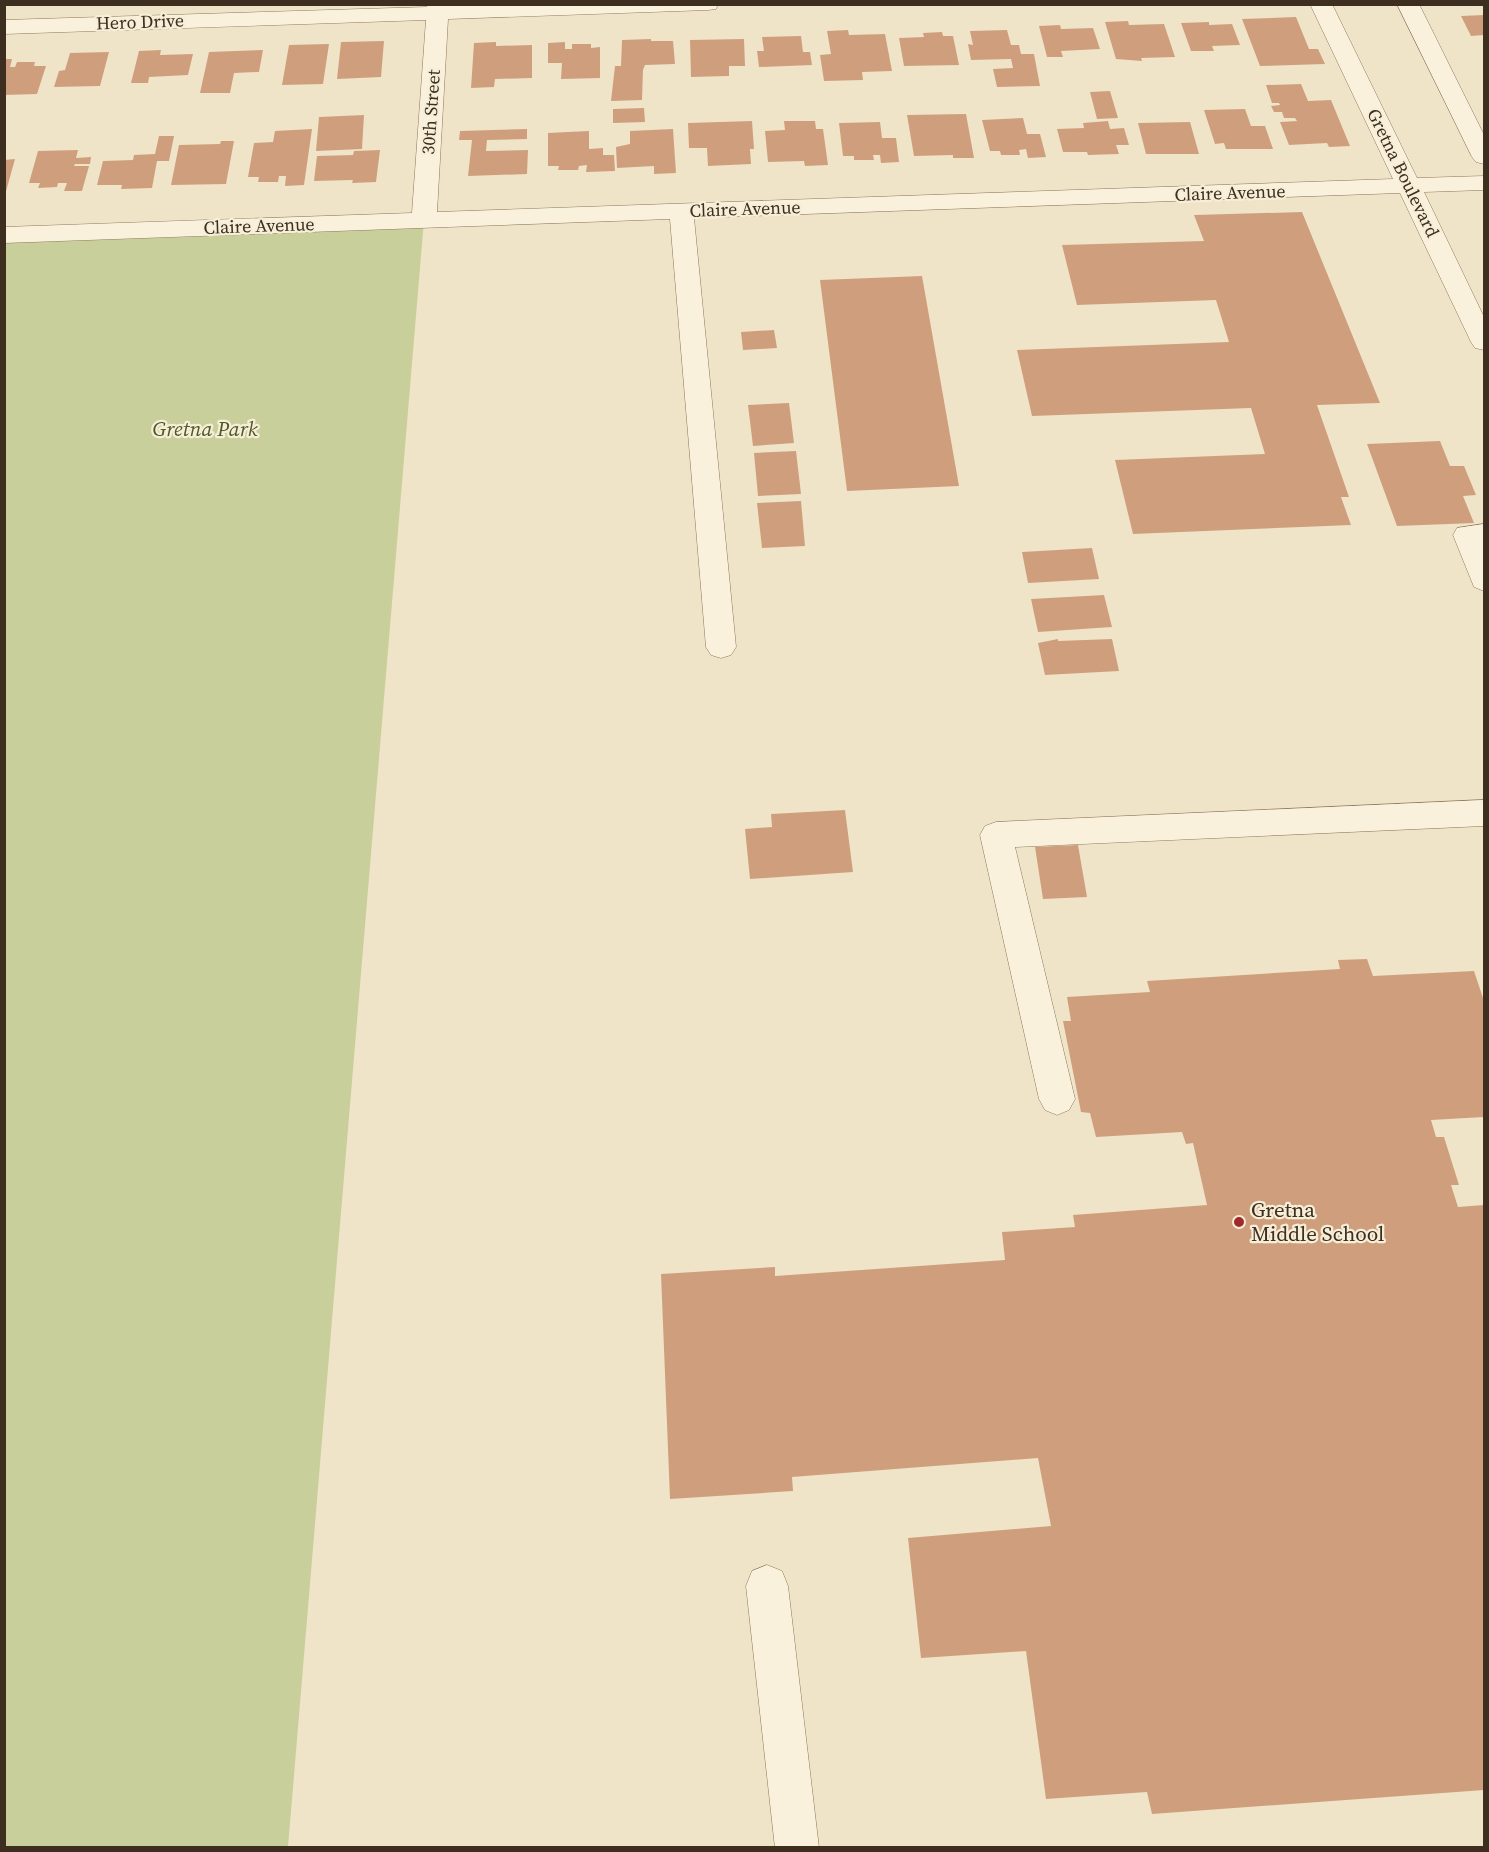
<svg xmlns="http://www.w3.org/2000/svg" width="1489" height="1852" font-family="'Source Serif 4',serif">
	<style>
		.green { fill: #c9cf9b }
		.building { fill: #cf9f7d }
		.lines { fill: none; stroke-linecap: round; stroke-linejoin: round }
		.minor-casing { stroke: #8d765c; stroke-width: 1 }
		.minor { fill: #faf1dc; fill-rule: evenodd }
		.poi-dot { fill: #9e2a2b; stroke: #f7eed8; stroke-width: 2 }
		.labels { text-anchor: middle; stroke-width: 4.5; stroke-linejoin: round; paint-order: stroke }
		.far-street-label { font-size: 18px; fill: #3d2e20; stroke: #f7eed8 }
		.park-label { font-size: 21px; font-style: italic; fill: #4d5a26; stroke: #f7eed8 }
		.poi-label { font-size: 21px; fill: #3d2e20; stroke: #f7eed8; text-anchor: start }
	</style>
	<rect width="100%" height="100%" fill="#f0e4c8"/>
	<path class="green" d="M424 220 288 1847H5L4 235Z"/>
	<path class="building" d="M1484 15V35L1471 36 1461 16Z
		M1296 17 1309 49H1318L1325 64 1260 66 1242 19Z
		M1128 21 1129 25 1164 24 1175 57 1141 58 1142 61 1116 59 1105 22Z
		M1209 22V25L1232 24 1240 45 1212 46 1214 51H1191L1181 23Z
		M1060 25 1061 29 1093 28 1100 49 1061 51 1063 57H1047L1039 26Z
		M848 30 849 35 885 34 892 71 862 72 863 80 824 81 820 55 831 54 827 31Z
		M1007 30 1011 45H1019L1021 54H1034L1040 86 997 87 993 69 1013 68 1011 59 971 60 968 44 973 45 970 31Z
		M942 32 943 36H953L959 65 904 66 899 38 924 37 923 33Z
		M801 36 803 52H810L812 65 759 67 757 51H764L762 37Z
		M651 39V41H673L675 64 645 65 643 70 642 100 611 101 615 66H621L622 40Z
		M744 39 745 66H729V76L691 77 690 40Z
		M384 41 381 77 337 79 341 42Z
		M496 42V46L532 45V78L495 79 494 87 471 88 474 43Z
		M565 42V49H572V44H591V48L600 47V78L561 79 562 63H548V43Z
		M329 44 323 84 282 85 289 45Z
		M161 50 160 55 193 54 188 75 149 77 148 83H131L139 51Z
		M263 50 259 72 234 73 230 93H200L209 52Z
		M109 52 100 86 54 87 59 71 65 70 70 53Z
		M4 59H12L10 67H15L17 62H35L34 66H46L37 94 4 95Z
		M1301 84 1308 101 1331 100 1350 146 1329 147 1327 143 1289 145 1280 122 1297 121 1295 118H1284L1282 112H1274L1271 106 1280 105 1279 103H1272L1266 85Z
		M1110 91 1118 118 1097 119 1090 92Z
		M644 108 645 122 613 123V109Z
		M1245 109 1251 126H1265L1273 149H1226L1224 143 1215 144 1204 110Z
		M966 114 974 158H953V155L914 156 907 115Z
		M364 115 362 149 316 151 319 117Z
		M1023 118 1027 134H1040L1046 157 1028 158 1026 149 1019 150 1020 155H1001L1000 151H990L982 120Z
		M752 121 754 149H750L751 164 708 166 707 148H689L688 123Z
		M784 121H815L816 129H823L828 165 805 166 804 161 768 162 765 131 785 130Z
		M1108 121 1110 129 1124 128 1129 145H1116L1119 154 1088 155 1087 152H1063L1057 129 1084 128 1083 123Z
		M880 122 882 138H896L899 162 881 163 880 155H873L874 160H854V156H843L839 123Z
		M1190 122 1199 154H1146L1138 123Z
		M312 129 304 185 285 186 286 176H279L278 182H258L259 177H248L254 143 273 142 275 131Z
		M527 129V139L487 140 486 151 528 150 527 174 468 176 472 140H459L460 131Z
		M673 129 676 173 654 174V166L617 168 616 147 630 144V131Z
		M589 131V149L603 148V155H614L615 171 586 172 587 165 579 166 578 170H558L559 166H548V133Z
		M159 136H174L169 161H157L152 188 121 189 122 185H97L103 161 133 160 134 155 155 154Z
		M221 141H234L226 184 171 185 179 145 220 144Z
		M78 150 76 158 91 157 90 164H75L74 166H89L82 191H64L67 183H58L57 187 38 188 40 183H29L38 151Z
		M380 150 376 182 352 183 353 180 314 181 317 156 353 155 354 151Z
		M15 159 5 195H4V160Z
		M1302 212 1380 403 1317 405 1349 497H1341L1351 525 1133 534 1115 460 1265 454 1251 408 1032 416 1017 350 1229 342 1216 300 1077 305 1062 245 1204 241 1194 215Z
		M922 276 959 486 847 491 820 280Z
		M774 330 777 348 743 350 741 332Z
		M789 403 794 443 753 446 748 405Z
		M1440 441 1450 466H1464L1476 495 1463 496 1474 523 1397 526 1367 444Z
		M796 451 801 494 758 496 754 453Z
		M801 501 805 546 762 548 757 503Z
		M1092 548 1099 579 1028 583 1022 552Z
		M1104 595 1112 627 1038 632 1031 599Z
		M1058 639V641L1112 639 1119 671 1045 675 1038 643Z
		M845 810 853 872 750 879 745 829 772 827 771 814Z
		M1078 845 1087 897 1043 899 1035 847Z
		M1367 959 1373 976 1474 971 1484 1001V1117L1431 1120 1436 1137H1444L1459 1185H1451L1458 1207 1484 1205V1790L1152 1814 1147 1792 1046 1799 1026 1651 921 1658 908 1538 1051 1526 1038 1458 792 1477 793 1491 670 1499 661 1274 775 1267V1276L1005 1260 1002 1232 1075 1227 1073 1215 1207 1205 1193 1143 1186 1144 1182 1132 1096 1137 1090 1113 1081 1112 1063 1021H1071L1067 997 1150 992 1147 981 1340 969 1338 960Z"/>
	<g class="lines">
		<g class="minor-casing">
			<path id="minor" d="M427 4H718L716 9 708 10 448 19 437 212 1393 179 1310 4H1332L1417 178 1484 176V190L1424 192 1484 317V350L1475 348 1471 342 1400 193 694 218 736 647 731 655 721 658 711 655 706 647 670 219 4 243V227L412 213 426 20 4 34V20L427 7Z
				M1397 4H1419L1484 135V164L1476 162 1472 157Z
				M1484 524V591L1474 587 1453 535 1457 528Z
				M1484 800V826L1015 847 1075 1099 1069 1110 1057 1115 1045 1110 1039 1099 980 835 985 826 996 822Z
				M767 1565 782 1571 788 1586 819 1848H775L746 1586 752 1571Z"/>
		</g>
		<use href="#minor" class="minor"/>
	</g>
	<circle class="poi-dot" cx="1239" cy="1222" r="6"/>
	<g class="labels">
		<g class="far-street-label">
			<text transform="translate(140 22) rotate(-2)" y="6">Hero Drive</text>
			<text transform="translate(431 112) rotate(-86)" y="6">30th Street</text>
			<text transform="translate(1403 173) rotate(64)" y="6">Gretna Boulevard</text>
			<text transform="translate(1230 193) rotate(-2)" y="6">Claire Avenue</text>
			<text transform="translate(745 209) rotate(-2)" y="6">Claire Avenue</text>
			<text transform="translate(259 226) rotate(-2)" y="6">Claire Avenue</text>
		</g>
		<g class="park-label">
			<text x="205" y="436">Gretna Park</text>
		</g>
		<g class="poi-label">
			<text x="1251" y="1217">Gretna<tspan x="1251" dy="24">Middle School</tspan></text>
		</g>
	</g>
	<rect width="1489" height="1852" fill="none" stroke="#3d2e20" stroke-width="12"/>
</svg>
